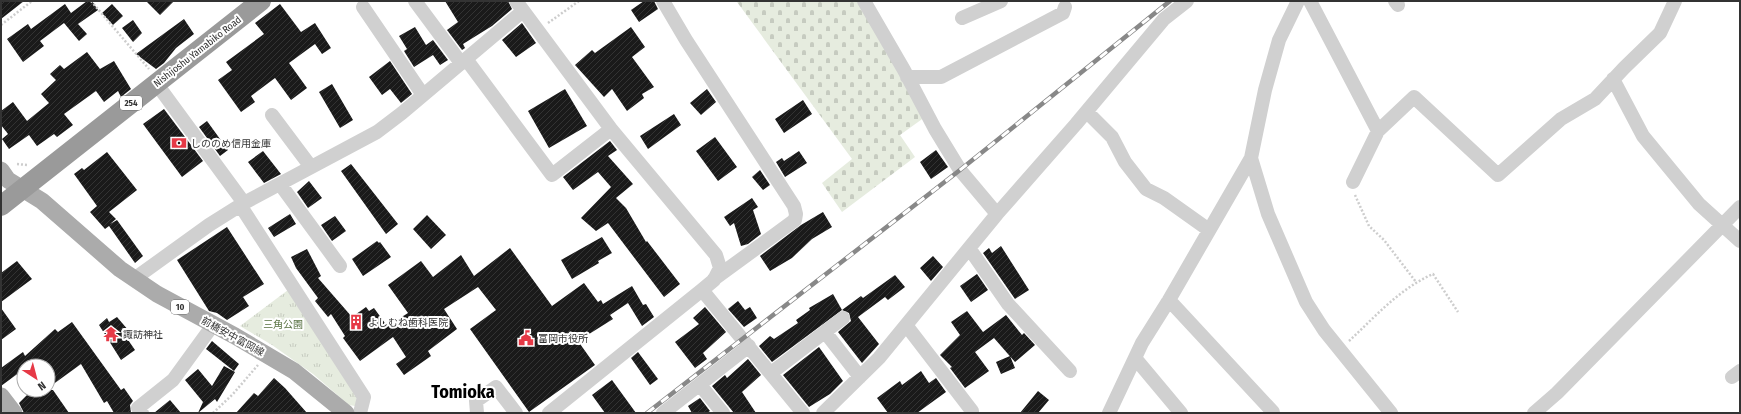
<svg xmlns="http://www.w3.org/2000/svg" width="1741" height="414" font-family="'Fira Sans Condensed','Noto Sans JP',sans-serif">
	<style>
		.grass { fill: url(#grass-tufts) }
		.cemetery { fill: url(#cemetery-stones) }
		.building { fill: url(#building-hatch) }
		.lines { fill: none; stroke-linecap: round; stroke-linejoin: round }
		.path { stroke: #cdcdcd; stroke-width: 2.5; stroke-dasharray: 2 2; stroke-linecap: butt }
		.minor { stroke: #d0d0d0; stroke-width: 14 }
		.major { stroke: #ababab; stroke-width: 17 }
		.highway { stroke: #9a9a9a; stroke-width: 20 }
		.rail-casing { stroke: #888; stroke-width: 4.5 }
		.rail { stroke: #fff; stroke-width: 3; stroke-dasharray: 9; stroke-linecap: butt }
		.labels { text-anchor: middle; stroke-width: 4; stroke-linejoin: round; paint-order: stroke }
		.shield { fill: #fff; stroke: #707070; stroke-width: 1 }
		.shield-label { font-size: 9px; font-weight: bold; fill: #333 }
		.street-label { font-size: 10px; fill: #333; stroke: #fff }
		.poi-label { font-size: 10px; fill: #333; stroke: #fff; text-anchor: start }
		.park-label { font-size: 10px; fill: #56703f; stroke: #fff }
		.town-label { font-size: 18px; font-weight: bold; fill: #000; stroke: #fff }
	</style>
	<defs>
		<pattern id="grass-tufts" width="24" height="20" patternUnits="userSpaceOnUse"><rect width="24" height="20" fill="#e6ecdf"/><path d="M3 7l-1-3M5 7V3M7 7l1-3M15 17l-1-3M17 17v-4M19 17l1-3" fill="none" stroke="#c6cbc0"/></pattern>
		<pattern id="cemetery-stones" width="16" height="16" patternUnits="userSpaceOnUse"><rect width="16" height="16" fill="#e6ecdf"/><path d="M2 7V4a2 2 0 0 1 4 0v3zM10 15v-3a2 2 0 0 1 4 0v3z" fill="#c6cbc0"/></pattern>
		<pattern id="building-hatch" width="6" height="6" patternUnits="userSpaceOnUse"><rect width="6" height="6" fill="#1a1a1a"/><path d="M-1 1l2-2M0 6l6-6M5 7l2-2" fill="none" stroke="#333"/></pattern>
	</defs>
	<rect width="100%" height="100%" fill="#fff"/>
	<path class="grass" d="M288 290 358 394 355 406 349 405 313 374 272 345 240 326Z"/>
	<path class="cemetery" d="M738 1H857L925 117 900 135 915 157 842 212 822 183 852 159 737 2Z"/>
	<path class="building" d="M1 1H24L1 19Z
		M87 1H92L98 10 78 24 87 34 79 41 64 23 40 41 44 46 23 62 7 39 28 24 31 29 65 4 71 13Z
		M146 1H174L160 15Z
		M445 1H508L512 9 492 26 463 44 465 48 462 50 447 30 458 22Z
		M644 1H654L658 9 639 22 631 10Z
		M112 4 123 16 113 25 102 13Z
		M280 4 301 32 315 23 331 48 322 54 315 44 289 63 307 88 291 100 275 78 251 96 255 102 241 112 218 80 232 70 226 62 264 34 255 23Z
		M184 19 194 34 176 48 164 63 156 69 136 54Z
		M133 20 142 33 133 42 122 28Z
		M522 23 536 43 516 57 502 40Z
		M415 27 426 45 433 40 448 60 440 65 433 55 414 67 404 51 407 49 399 36Z
		M631 27 645 47 632 57 654 87 642 94 644 98 627 111 612 89 604 97 575 65 592 50 595 53Z
		M87 52 100 69 114 61 131 89 121 97 118 91 104 102 96 91 64 114 73 125 57 137 54 134 37 146 29 135 9 149 2 139 8 134 1 125V111L13 102 27 121 49 103 41 94 56 80 50 74 60 65 64 69Z
		M390 61 412 94 401 103 390 89 382 95 369 77Z
		M332 84 353 120 340 128 319 92Z
		M565 89 587 126 549 148 528 111Z
		M707 89 716 102 701 115 690 103Z
		M803 100 812 114 784 133 775 119Z
		M164 109 203 161 182 177 143 124Z
		M674 114 681 125 648 149 640 136Z
		M207 121 228 150 220 156 199 127Z
		M715 137 737 167 718 181 696 151Z
		M610 141 617 150 608 156 633 184 616 198 626 208 646 242 647 241 680 284 664 297 608 223 596 231 581 218 611 187 598 172 573 190 563 177Z
		M936 150 948 167 931 179 920 162Z
		M263 151 281 174 264 183 248 162Z
		M799 151 807 163 785 177 776 162 782 158 784 161Z
		M107 152 137 190 109 212 116 219 110 224 117 220 143 256 135 263 109 226 105 229 90 212 97 206 74 174 82 168 84 170Z
		M351 164 398 224 386 234 341 171Z
		M760 170 770 185 763 190 752 177Z
		M309 181 322 198 308 208 297 192Z
		M752 198 758 207 753 210 761 234 748 244 741 246 734 223 730 226 724 217Z
		M823 212 832 227 812 239 792 258 770 271 760 256 801 225Z
		M290 214 296 224 274 237 268 228Z
		M427 215 446 235 431 249 413 229Z
		M335 216 346 231 332 241 321 225Z
		M227 227 264 284 243 297 249 306 227 320 217 313 209 311 177 260Z
		M602 237 612 253 598 261 599 263 572 279 561 260Z
		M377 241 379 243 380 242 391 257 363 276 352 259Z
		M1001 246 1029 290 1015 299 983 253 989 248 992 253Z
		M510 248 552 306 584 283 598 302 601 300 603 304 632 286 643 305 646 304 654 317 642 326 628 303 610 315 613 319 578 341 595 365 529 412 470 329 496 310 478 287 444 309 457 329 428 351 431 356 404 375 396 364 406 357 393 337 360 361 343 338 345 336 331 314 328 317 315 301 318 298 296 268 291 257 307 249 321 276 318 278 352 317 366 307 369 311 374 308 387 326 408 313 388 285 421 261 433 277 461 255 474 276Z
		M933 256 943 267 931 281 920 268Z
		M17 261 32 279 1 302V273Z
		M977 274 988 290 971 302 960 286Z
		M895 275 905 287 888 300 885 297 858 317 879 344 862 363 838 332 851 321 849 313 842 310 861 296 863 298Z
		M833 294 842 310 772 362 759 346 770 336 774 339 798 323 796 320 810 310 809 308Z
		M738 301 745 310 750 307 757 318 744 327 728 309Z
		M705 307 726 332 703 353 707 359 695 368 675 342 699 324 693 318Z
		M1 308 16 329 1 340Z
		M967 311 983 332 1006 315 1022 335 1024 333 1035 345 1015 362 994 338 975 352 989 371 965 388 950 368 952 367 940 355 960 335 951 322Z
		M117 317 129 331 124 334 135 350 121 360 99 325 107 318 109 322Z
		M72 322 121 390 124 388 133 401 130 405 131 413H114L107 401 104 403 81 364 48 388V366H43L38 360 29 366H24V369L1 386V368L23 352 25 356 55 329 58 332Z
		M212 341 239 364 234 371 206 349Z
		M819 347 843 381 830 394 809 407 783 375Z
		M638 352 658 379 650 385 631 358Z
		M1010 356 1015 368 1001 374 996 362Z
		M748 359 761 375 742 392 756 413H734L712 386 725 375 727 378Z
		M224 366 235 372 217 402 215 399 198 413 203 402 185 380 198 369 212 386Z
		M921 371 929 383 936 378 946 392 917 413H888L877 398 900 381 902 385Z
		M274 378 285 388 307 413H236L254 393 258 396Z
		M612 380 636 413H605L592 395Z
		M32 390H53L69 413H24L19 403Z
		M1038 391 1049 400 1038 413H1020Z
		M700 398 710 411 707 413H692L688 406Z
		M170 400 181 413H154Z"/>
	<g class="lines">
		<path class="path" d="M91 1 149 69
			M548 23 579 1
			M1 25 32 1
			M17 164 27 165
			M1355 195 1369 226 1384 240 1416 282
			M1349 341C1375 317 1399 289 1433 274L1458 312
			M213 413 233 394 258 365"/>
		<path class="minor" d="M415 1 461 63
			M516 1 611 129 716 255 720 268 714 280 702 290 549 413
			M663 1 686 40 794 206 796 214 795 220 714 279
			M864 1 904 70 935 129 960 170 997 214
			M1310 1 1378 131
			M1395 1 1398 5
			M363 7 423 95
			M962 18 1001 1
			M466 59 552 175 611 129
			M907 77H941L1063 13 1065 7
			M1613 79 1643 136 1699 204 1740 241
			M156 83 244 203
			M1087 112 1112 137 1125 162 1146 189 1164 198 1209 230
			M272 115 311 167
			M1251 158 1268 214 1306 302 1324 330 1391 413
			M1353 182 1378 131 1414 97 1498 175 1561 119 1595 99 1624 68 1660 33 1675 1
			M280 184 340 266
			M240 205 364 397 360 413
			M969 248 1008 304 1070 371
			M134 279 209 225 244 203 377 132 402 113 523 11
			M702 290 803 413
			M1169 300 1273 412
			M906 325 972 411
			M825 332 860 377
			M1135 358 1181 413
			M771 373 843 318
			M1732 377 1740 371
			M700 385 723 413
			M142 413 138 408 173 380 213 325
			M477 413 476 401 496 387 516 413
			M663 413 749 346
			M823 413 879 358 997 214 1076 124 1164 19 1187 1
			M1109 413 1142 343 1169 300 1251 158 1265 90 1279 40 1298 1
			M1534 413 1557 393 1740 207"/>
		<path class="major" d="M1 170 8 180 42 201 120 269 157 294 235 336 294 371 346 413
			M1 396 14 413"/>
		<path class="highway" d="M1 206 261 1"/>
		<g class="rail-casing">
			<path id="rail" d="M647 413 960 170 1170 1"/>
		</g>
		<use href="#rail" class="rail"/>
	</g>
	<defs>
		<g id="bank-bare" transform="scale(1.2)"><path d="M-6-4H6V4H-6ZM0-2.3a2.3 2.3 0 1 0 0 4.6a2.3 2.3 0 1 0 0-4.6Z" fill="#e63946" stroke="#fff" stroke-width="2.5" paint-order="stroke"/></g>
		<g id="building-bare" transform="scale(1.2)"><path d="M-4-6H4V6H1V3H-1V6H-4ZM-2.5-4.3h1.7v1.8h-1.7ZM.8-4.3h1.7v1.8H.8ZM-2.5-1h1.7V.8h-1.7ZM.8-1h1.7V.8H.8Z" fill="#e63946" stroke="#fff" stroke-width="2.5" paint-order="stroke"/></g>
		<g id="temple-bare" transform="scale(1.2)"><path d="M0-6L5-2H3V0L6.5 2.5H4V6H1.5V3h-3V6H-4V2.5H-6.5L-3 0V-2H-5Z" fill="#e63946" stroke="#fff" stroke-width="2.5" paint-order="stroke"/></g>
		<g id="civic-bare" transform="scale(1.2)"><path d="M-.6-6.5H3V-4.5H.6V-3L4-1V1h2V6H-6V1h2V-1L-.6-3ZM-1.2 2.5V6h2.4V2.5Z" fill="#e63946" stroke="#fff" stroke-width="2.5" paint-order="stroke"/></g>
	</defs>
	<g fill-rule="evenodd">
		<use href="#bank-bare" x="179" y="143"/>
		<use href="#building-bare" x="356" y="322"/>
		<use href="#temple-bare" x="111" y="334"/>
		<use href="#civic-bare" x="526" y="338"/>
	</g>
	<g class="labels">
		<g class="shield">
			<rect x="120" y="96" width="22" height="14" rx="3"/>
			<rect x="171" y="300" width="18" height="14" rx="3"/>
		</g>
		<g class="shield-label">
			<text x="131" y="106">254</text>
			<text x="180" y="310">10</text>
		</g>
		<g class="street-label">
			<text transform="translate(197 51) rotate(-38)" y="4">Nishijoshu Yamabiko Road</text>
			<text transform="translate(233 336) rotate(29)" y="4">前橋安中富岡線</text>
		</g>
		<g class="poi-label">
			<text x="191" y="147">しののめ信用金庫</text>
			<text x="368" y="326">よしむね歯科医院</text>
			<text x="123" y="338">諏訪神社</text>
			<text x="538" y="342">富岡市役所</text>
		</g>
		<g class="park-label">
			<text x="283" y="328">三角公園</text>
		</g>
		<g class="town-label">
			<text x="463" y="398">Tomioka</text>
		</g>
	</g>
	<rect width="1741" height="414" fill="none" stroke="#333333" stroke-width="4"/>
	<g transform="translate(36 378) rotate(144)"><circle r="19" fill="#ffffff" stroke="#adadad"/>
	<path d="M0-3L7 15L0 10L-7 15Z" fill="#e63946"/>
	<text y="-6" font-size="11" font-weight="bold" text-anchor="middle" fill="#333333">N</text>
	</g>
</svg>
